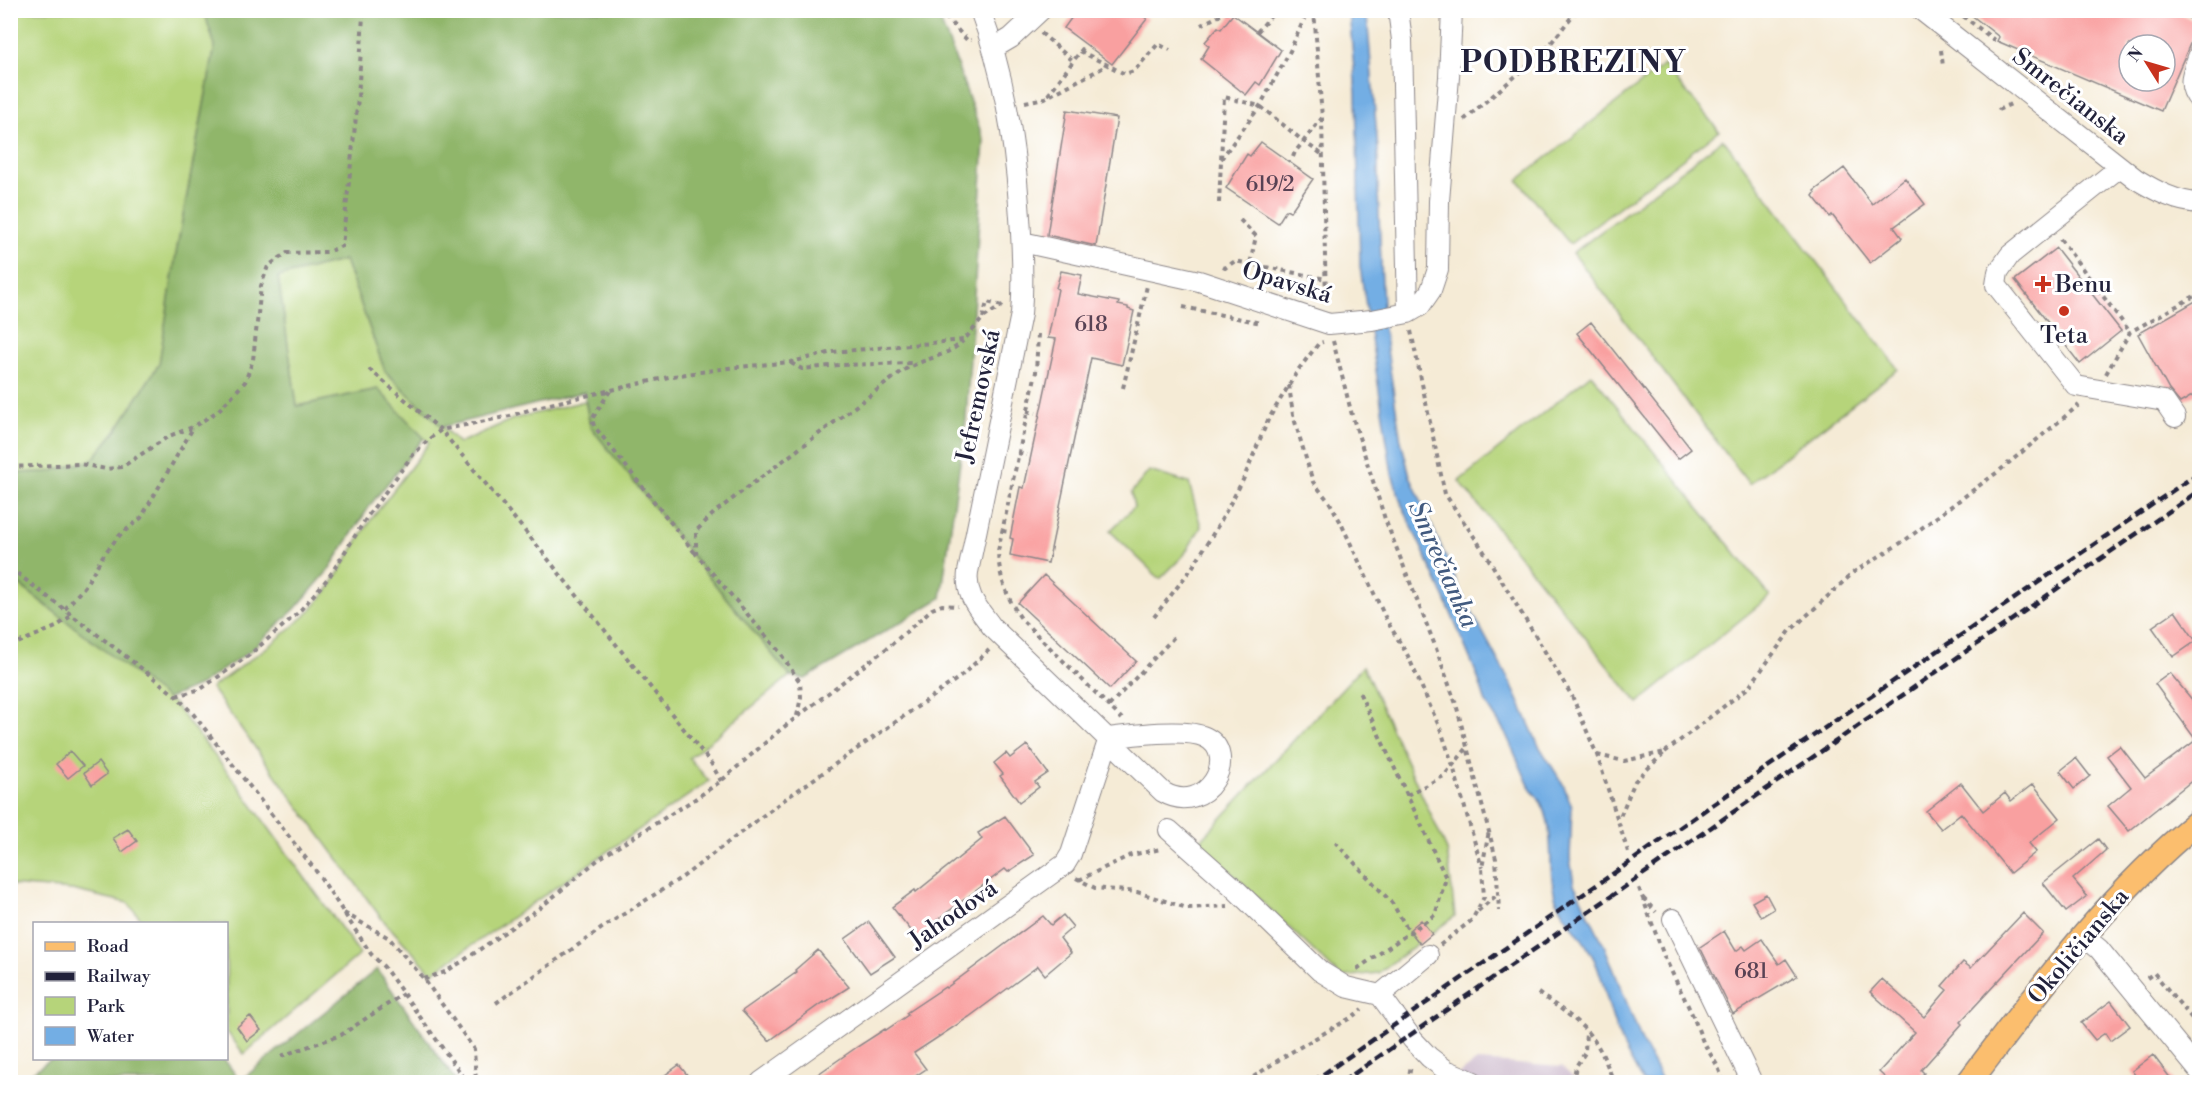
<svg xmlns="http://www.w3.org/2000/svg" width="2210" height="1093" font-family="'Libre Bodoni',serif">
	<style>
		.industrial { fill: #cfbdcf }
		.green { fill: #b6d47a; stroke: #6c7b5a; stroke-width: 1.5 }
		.forest { fill: #90b66a; stroke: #596c52; stroke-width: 1.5 }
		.water { fill: #73aee4; stroke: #4a6890; stroke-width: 1.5 }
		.building { fill: #f9a0a0; fill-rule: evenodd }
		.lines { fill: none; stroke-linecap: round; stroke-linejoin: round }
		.minor-casing { stroke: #8c8688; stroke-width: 22 }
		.major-casing { stroke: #8c8688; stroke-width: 27 }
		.path { stroke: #8c8688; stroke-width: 4; stroke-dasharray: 4.5 4.5; stroke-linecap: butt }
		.minor { stroke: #fff; stroke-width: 20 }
		.major { stroke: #fbbe6e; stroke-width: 24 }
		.rail { stroke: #22223b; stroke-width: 4.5; stroke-dasharray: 9 4.5; stroke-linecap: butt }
		.poi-dot { fill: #c8321e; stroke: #fff; stroke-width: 2 }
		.labels { text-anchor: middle; stroke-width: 6; stroke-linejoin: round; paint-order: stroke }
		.number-label { font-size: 21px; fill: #584254 }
		.street-label { font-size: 24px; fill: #22223b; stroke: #fff }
		.poi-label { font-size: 24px; fill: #22223b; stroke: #fff; text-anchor: start }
		.water-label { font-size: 26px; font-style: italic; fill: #425a7f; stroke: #fff }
		.district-label { font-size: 30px; font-weight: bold; letter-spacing: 1.5px; fill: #22223b; stroke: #fff }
	</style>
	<rect width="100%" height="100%" fill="#fff"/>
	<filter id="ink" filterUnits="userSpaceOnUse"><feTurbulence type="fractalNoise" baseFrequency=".0167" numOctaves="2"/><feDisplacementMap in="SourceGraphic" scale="12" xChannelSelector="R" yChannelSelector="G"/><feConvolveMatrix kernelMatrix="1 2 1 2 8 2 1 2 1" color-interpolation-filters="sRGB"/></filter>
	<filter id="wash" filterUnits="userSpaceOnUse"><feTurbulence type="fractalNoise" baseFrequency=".008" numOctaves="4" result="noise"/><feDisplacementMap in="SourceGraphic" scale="24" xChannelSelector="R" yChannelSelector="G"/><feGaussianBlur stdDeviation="1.35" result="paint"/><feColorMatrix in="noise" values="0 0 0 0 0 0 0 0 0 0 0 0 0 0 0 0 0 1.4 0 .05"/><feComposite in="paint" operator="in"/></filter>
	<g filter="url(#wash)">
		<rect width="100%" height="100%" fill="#f5ebd6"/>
		<path class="industrial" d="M1477 1061 1562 1067 1578 1082H1448Z"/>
		<path class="green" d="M10 11H204L215 46 177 248 159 364 116 431 92 460 48 472 11 473Z
			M1664 65 1719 131 1570 244 1518 180Z
			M1723 139 1898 369 1749 484 1573 253Z
			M345 260 385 371 459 443 513 419 585 401 590 426 704 571 790 676 689 758 709 781 432 973 382 919 211 688 274 642 305 616 328 590 370 521 429 443 377 389 297 406 278 277Z
			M1591 374 1770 596 1638 703 1459 481Z
			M1149 471 1189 483 1201 527 1184 555 1160 579 1110 531 1134 507 1131 493Z
			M10 578 174 704 237 784 360 954 244 1054 227 1032 226 924 144 923 128 903 72 890 11 885Z
			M1363 666 1447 850 1455 916 1378 973 1341 977 1199 842Z"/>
		<path class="forest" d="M204 11H936L950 45 984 141 966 420 941 598 805 679 790 676 704 571 590 426 584 392 442 427 385 371 345 260 278 277 297 406 378 389 424 438 371 504 328 571 295 609 250 651 200 685 167 699 11 578V473L48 472 92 460 116 431 159 364 177 248 215 46Z
			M377 969 457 1082H19L51 1059H224L240 1081Z"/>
		<path class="water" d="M1349 11H1366L1368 27 1378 150V192L1384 330 1401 441 1410 476 1461 592 1512 686 1539 746 1563 784 1572 807 1570 858 1574 884 1604 945 1643 1044 1663 1082H1643C1634 1066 1624 1050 1618 1033 1606 1006 1605 976 1589 950 1580 933 1560 914 1555 896 1545 862 1560 817 1531 790L1505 732 1486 703 1477 675 1445 599 1402 505 1392 474 1360 267 1356 93Z"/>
		<g id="blocks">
			<path class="building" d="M1077 10H1135L1147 19 1112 64 1064 28Z
				M1965 10H2172L2199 23 2161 111 1997 41 1999 37ZM2129 45H2165V81H2129Z
				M1233 14 1281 50 1260 85 1256 82 1246 95 1201 59 1209 46 1205 42 1218 27 1221 29Z
				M1067 110 1117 118 1096 246 1047 235Z
				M1261 142 1313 179 1290 212 1286 210 1278 223 1226 188 1247 154 1250 156Z
				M1844 168 1872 204 1905 178 1925 204 1894 227 1902 238 1870 263 1832 215 1830 217 1813 196 1815 193 1814 191Z
				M2056 248 2121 331 2080 364 2015 280Z
				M1061 271 1082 275 1078 294 1119 302 1118 305 1128 307V309L1134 311 1122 365 1091 358 1048 563 1010 555 1013 539 1010 538 1020 487 1024 488 1056 339 1048 338 1058 289 1056 288Z
				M2199 299V392L2180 403 2169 390 2138 334Z
				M1591 322 1691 449 1678 459 1577 333Z
				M1044 575 1136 661 1110 689 1018 603Z
				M2175 611 2196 641 2173 657 2152 627Z
				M2170 673 2199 708V775L2129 831 2108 806 2131 787 2107 756 2120 746 2145 778 2196 740 2155 684Z
				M1027 745 1048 773 1035 782 1039 787 1019 802 1000 776 1003 774 994 763 1006 753 1010 758Z
				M70 751 83 766 68 778 56 764Z
				M2076 758 2090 776 2074 789 2060 771Z
				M98 762 107 774 92 785 84 773Z
				M1961 783 1983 811 2005 793 2011 801 2033 784 2060 818 2029 843 2036 852 2010 873 1961 813 1941 829 1926 811Z
				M1005 816 1034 855 1008 872 1005 869 937 920 941 924 918 939 892 907 915 890 916 892 982 839 978 833Z
				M128 829 137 841 122 852 113 838Z
				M2098 839 2106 850 2073 879 2087 896 2066 912 2043 883Z
				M1766 894 1774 909 1761 917 1752 902Z
				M2023 913 2043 933 1960 1022 1962 1024 1921 1070 1924 1073 1915 1083H1891L1879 1072 1915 1032 1870 992 1882 979 1924 1017 1947 990 1942 986 1963 962 1971 968Z
				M1063 915 1073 927 1060 938 1071 953 1045 975 1038 966 969 1017 914 1053 926 1069 905 1083H805L857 1047 885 1029 886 1030 908 1015 906 1013 945 987 946 988 1043 916 1051 925Z
				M1421 920 1432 934 1420 944 1409 930Z
				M869 922 895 957 870 973 845 939Z
				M1724 931 1736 951 1743 946 1746 950 1762 939 1779 964 1786 959 1797 976 1733 1014 1700 947Z
				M818 950 849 987 824 1003 823 1002 769 1041 742 1011 797 972 795 970Z
				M2111 1001 2130 1026 2110 1041 2105 1033 2095 1040 2081 1023Z
				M250 1016 261 1030 247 1041 237 1027Z
				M2153 1055 2174 1083H2141L2132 1071Z
				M679 1065 694 1083H654Z"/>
		</g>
	</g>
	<g filter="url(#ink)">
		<use href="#blocks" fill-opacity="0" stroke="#8c8688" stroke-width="1.5"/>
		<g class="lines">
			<g class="minor-casing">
				<path id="minor" d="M980 10C1004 74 1014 137 1019 204 1022 241 1024 277 1021 314L968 572C965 596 979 609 992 627L1163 792C1207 818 1241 754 1205 737 1186 728 1130 735 1109 738
					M1398 10 1402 40 1408 313
					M1921 10 2136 179C2156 191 2176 202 2200 203
					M994 48 1011 38 1041 10
					M2200 52C2193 71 2185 85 2200 101
					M2120 167 2010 255 1998 272 1996 285 2076 386 2164 401 2175 417
					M1022 242 1199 281 1329 324 1372 320 1408 313 1420 306 1431 290 1438 269 1439 201 1449 77 1452 10
					M1169 830 1231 885 1320 971 1346 987 1380 995 1413 1040 1429 1057 1446 1070 1474 1082
					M1673 919 1752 1082
					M2084 937 2099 949 2200 1072
					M1380 995 1428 955
					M761 1082 1065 864 1071 854 1109 738"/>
			</g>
			<g class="major-casing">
				<path id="major" d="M1969 1082C2039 990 2109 894 2200 820"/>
			</g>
			<path class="path" d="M462 10H465
				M939 10 968 41 971 40
				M1314 10 1322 118 1326 304
				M1963 16 1993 39V42
				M1201 25 1230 10
				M1257 32 1276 10
				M1041 33 1072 60
				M1941 50 1943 66
				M1080 51 1125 74 1134 71 1158 44 1170 50
				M1048 95 1083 48
				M1025 102 1045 98 1108 65
				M1998 110 2011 104
				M1464 120 1544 52 1577 10
				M1293 157 1295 152 1322 118
				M1221 159 1260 106 1290 51 1308 10
				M1219 203 1224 97 1260 106 1303 141 1323 155
				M1240 220 1256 236 1250 264
				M2060 239 2130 332
				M1223 267 1225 268 1235 261 1326 279
				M1183 307 1261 323
				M983 318 987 302 1002 306
				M1411 331 1445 494 1483 550 1572 696 1597 755 1628 852
				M1038 334 1036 372 998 551C999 578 1007 598 1022 620L1122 719
				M1333 341 1352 415 1385 519 1434 643 1456 704 1496 859 1499 911
				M791 363 802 369 839 365 914 363
				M369 369 441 430 539 548 711 763 721 781
				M2106 374 2130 332 2200 293
				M1289 385 1293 415 1313 482 1330 503 1340 521 1387 621 1408 656 1442 733 1453 766 1482 868
				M1123 388 1147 286
				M610 391 592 419 594 426 695 553
				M1027 411 1036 413
				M1018 453 1027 455
				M10 467 80 464 106 469 122 467 169 436 193 427 218 411 245 382 253 360 261 286 268 266 287 253 327 252 342 246 358 98 363 15 366 10
				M1002 531 1011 532
				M10 568 145 671 176 696 194 715 319 875 371 954 384 967 467 1082
				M65 609 85 586 104 554 120 535 141 518 193 428
				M1154 617 1192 568 1219 524 1243 480 1268 420 1298 370 1319 343 1323 342
				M10 646 56 627 72 615
				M176 696 201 689 248 656 298 613 329 577 367 517 411 457 429 439 441 430 510 416 541 406 673 376 728 368 791 362 833 352 964 340 983 318 1003 305
				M1109 706 1175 636
				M797 716 801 697 800 682 778 650 696 554V531L715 512 901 372C922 358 948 357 963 341
				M1665 752 1749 687 1790 631 1854 572 1904 541 1999 471 2079 405
				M1597 755 1624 761 1665 752 1635 781 1619 819
				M1407 795 1444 776 1467 748
				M1335 842 1392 903 1410 933
				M1076 878 1095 888 1137 892 1187 908 1228 906
				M1079 880 1131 855 1161 849
				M1639 888 1664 956 1693 1016 1703 1042 1717 1065 1724 1082
				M1643 898 1656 912
				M1478 911 1498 894
				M344 913 389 938 424 979 474 1049 476 1082
				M1440 945 1472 920 1484 897 1482 868 1489 831
				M1357 969 1435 915 1446 878 1359 692
				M2147 978 2154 973 2200 1028
				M424 979 445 972 463 961 541 907 600 858 695 799 721 781 780 730 891 645 932 609 942 605 958 606
				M1538 993C1558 1007 1579 1020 1593 1039 1603 1052 1608 1068 1614 1082
				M496 1003 605 926 684 876 781 802 960 677 989 650
				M281 1056 341 1035 403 994
				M10 1073 16 1082
				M1246 1082 1283 1057 1352 1017 1362 1009
				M1408 1082 1411 1065
				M1416 1082 1427 1079
				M1573 1082 1576 1066 1585 1053 1586 1031"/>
			<use href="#minor" class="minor"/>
			<use href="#major" class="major"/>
			<path class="rail" d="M1312 1082 1747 781 2200 472
				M1342 1082 2200 490"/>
		</g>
	</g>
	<g class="poi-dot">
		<path d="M2040 275h6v6h6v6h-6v6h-6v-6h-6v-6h6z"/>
		<circle cx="2064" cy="311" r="6"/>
	</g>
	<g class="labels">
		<g class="number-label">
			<text x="1270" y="191">619/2</text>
			<text x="1091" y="331">618</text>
			<text x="1751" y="978">681</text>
		</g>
		<g class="street-label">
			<text transform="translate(2071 96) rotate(38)" y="8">Smrečianska</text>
			<text transform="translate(1287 282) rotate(17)" y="8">Opavská</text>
			<text transform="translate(978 396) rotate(-78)" y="8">Jefremovská</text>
			<text transform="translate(953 914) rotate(-35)" y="8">Jahodová</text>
			<text transform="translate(2078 946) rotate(-50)" y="8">Okoličianska</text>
		</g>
		<g class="poi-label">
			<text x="2055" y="292">Benu</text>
			<text x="2064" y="343" text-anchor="middle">Teta</text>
		</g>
		<g class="water-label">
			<text transform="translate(1444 564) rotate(66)" y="9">Smrečianka</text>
		</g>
		<g class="district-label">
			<text x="1574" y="72">PODBREZINY</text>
		</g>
	</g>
	<rect width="2210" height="1093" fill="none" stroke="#fff" stroke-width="36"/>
	<rect x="33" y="922" width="195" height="138" fill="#ffffff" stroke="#a7a7b1" stroke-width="1.5"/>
	<rect x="45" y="942" width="30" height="9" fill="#fbbe6e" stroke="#a7a7b1" stroke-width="1.5"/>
	<text x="87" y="952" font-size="18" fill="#22223b">Road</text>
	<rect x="45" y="972" width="30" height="9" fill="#22223b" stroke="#a7a7b1" stroke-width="1.5"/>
	<text x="87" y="982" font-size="18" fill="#22223b">Railway</text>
	<rect x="45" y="997" width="30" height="18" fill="#b6d47a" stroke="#a7a7b1" stroke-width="1.5"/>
	<text x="87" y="1012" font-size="18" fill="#22223b">Park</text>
	<rect x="45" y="1027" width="30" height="18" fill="#73aee4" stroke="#a7a7b1" stroke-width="1.5"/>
	<text x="87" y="1042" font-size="18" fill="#22223b">Water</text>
	<g transform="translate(2147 63) rotate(307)"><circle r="28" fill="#ffffff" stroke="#a7a7b1" stroke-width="1.5"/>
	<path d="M0-4.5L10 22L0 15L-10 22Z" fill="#c8321e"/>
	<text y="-9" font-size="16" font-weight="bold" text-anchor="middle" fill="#22223b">N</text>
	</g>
</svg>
